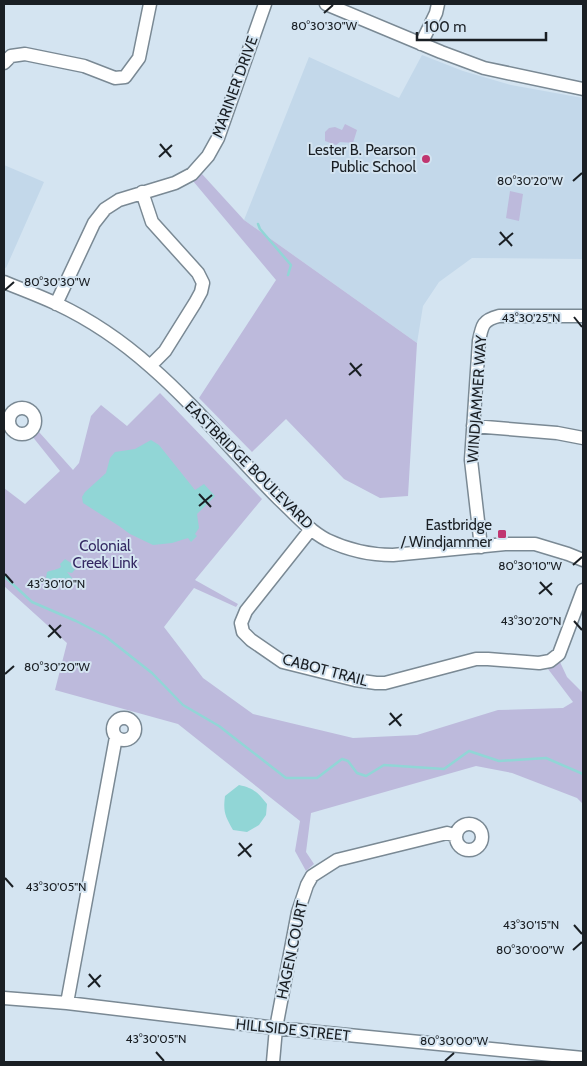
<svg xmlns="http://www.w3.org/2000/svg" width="587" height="1066" font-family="Cabin,sans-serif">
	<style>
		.built { fill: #c3d8ea }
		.green { fill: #bdbadc }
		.water { fill: #91d6d6 }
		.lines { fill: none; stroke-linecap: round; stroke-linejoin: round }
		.stream { stroke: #91d6d6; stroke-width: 2.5 }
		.minor-casing { stroke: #7a8994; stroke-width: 15 }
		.minor { stroke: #fff; stroke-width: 12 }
		.ticks { fill: none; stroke: #1a1f24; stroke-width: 2 }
		.poi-dot { fill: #c03670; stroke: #d4e4f1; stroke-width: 2 }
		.labels { text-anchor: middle; stroke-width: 4; stroke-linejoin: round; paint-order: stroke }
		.street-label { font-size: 15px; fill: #1a1f24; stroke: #d4e4f1 }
		.poi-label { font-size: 15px; fill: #1a1f24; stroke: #d4e4f1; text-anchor: end }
		.park-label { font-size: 15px; fill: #342862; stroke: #d4e4f1 }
		.ticks-label { font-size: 12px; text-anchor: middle; fill: #1a1f24; stroke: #d4e4f1; stroke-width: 4; stroke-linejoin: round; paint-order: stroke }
	</style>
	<rect width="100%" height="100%" fill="#d4e4f1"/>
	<path class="built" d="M422 55 463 71 511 85 583 98V259L472 258 439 282 423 306 417 343 244 220 309 57 399 98Z
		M4 165 44 182 6 268 4 267Z"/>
	<path class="green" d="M345 124 357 130 353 143 340 142 336 145 325 141V132L329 128 335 127 342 130Z
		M202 174 244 220 417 343 408 496 380 498 344 479 286 419 252 452 199 398 276 280 193 181Z
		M510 191 523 194 519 221 506 218Z
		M160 393 262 499 195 580 238 604 236 607 194 588 164 627 203 678 253 714 353 738 417 735 498 710 563 708 573 702 548 669 560 662 567 677 583 693V804L577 798 512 773 476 766 311 813 306 852 314 864 306 871 295 851 300 821 178 724 55 690 67 643 4 586V488L25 504 60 471 32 436 39 432 73 470 79 463 91 416 101 405 127 426Z"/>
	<path class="water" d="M151 440 159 445 195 490 204 484 215 496 197 514 199 528 195 534 197 536 191 542 188 538 172 543 153 545 130 534 119 526 83 503 82 497 85 492 106 473 110 458 115 452 135 449Z
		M65 559 77 567 72 573 67 572 72 578 71 587C61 584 55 585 46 578L47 572C52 570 57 570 61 567L60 564Z
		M239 785C254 788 258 793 267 804L266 815 259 825 247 832 233 830C225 816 223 812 225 796Z"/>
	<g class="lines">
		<path class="stream" d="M258 224 260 229 291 265 288 275
			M4 576 32 602 76 621 105 636 152 673 183 705 219 726 286 778H317L342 759 348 761 357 773 366 776 384 765 444 769 469 751 499 761 546 758 583 774"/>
		<g class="minor-casing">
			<path id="minor" d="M326 4 441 52 484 68 583 89
				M421 44 436 13 438 4
				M4 63 11 56 25 54 84 66 115 78 125 77 139 58 150 4
				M142 192 152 222 198 273 203 283 201 292 195 303 165 351 150 366
				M4 282C21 289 40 296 57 304 91 320 123 342 151 367 197 407 235 455 278 498 293 512 308 530 327 540 348 550 370 555 393 555L505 544H535L568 554 583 560
				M56 304 94 223 105 209 119 200 175 183 192 174 208 156 218 138 265 4
				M9 421a13 13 0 1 1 26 0a13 13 0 1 1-26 0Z
				M473 426 557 433 583 438
				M311 529 246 611 241 623 243 632 251 640 283 662 355 680 376 683H385L476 659H488L539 663 550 661 559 654 583 590
				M481 547 471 460 479 341C482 325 483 320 499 316H583
				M113 729a11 11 0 1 1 22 0a11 11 0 1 1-22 0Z
				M456 837a13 13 0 1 1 26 0a13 13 0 1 1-26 0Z
				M4 998 67 1003 276 1028 583 1058
				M67 1003 116 737
				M273 1062 276 1028 298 912 307 885 312 876 337 860 447 833 456 836"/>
		</g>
		<use href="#minor" class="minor"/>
	</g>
	<path class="ticks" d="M324 13 333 5M160 144 171 157M159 157 172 145M573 181 582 173M500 232 512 246M499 245 513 233M5 290 14 282M574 317 582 327M350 363 361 376M349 375 362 364M199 494 211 507M199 506 212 495M573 565 582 557M5 574 13 583M540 582 552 595M539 594 552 583M574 621 582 630M49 625 61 638M48 637 61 625M5 674 14 666M390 713 401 726M389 725 402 714M239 843 251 857M238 856 252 844M5 878 13 887M574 925 582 934M573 950 582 942M89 974 100 987M88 987 101 975M156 1052 164 1061M445 1061 454 1053"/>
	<g class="poi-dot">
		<circle cx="426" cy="159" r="5"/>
		<rect x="497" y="529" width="10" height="10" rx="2.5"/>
	</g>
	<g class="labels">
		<g class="street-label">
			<text transform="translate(235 87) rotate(-70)" y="5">MARINER DRIVE</text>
			<text transform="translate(477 399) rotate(-86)" y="5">WINDJAMMER WAY</text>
			<text transform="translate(249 465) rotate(45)" y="5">EASTBRIDGE BOULEVARD</text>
			<text transform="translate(325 670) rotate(15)" y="5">CABOT TRAIL</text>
			<text transform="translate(292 950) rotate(-78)" y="5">HAGEN COURT</text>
			<text transform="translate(293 1030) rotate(6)" y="5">HILLSIDE STREET</text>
		</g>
		<g class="poi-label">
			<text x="416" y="155">Lester B. Pearson<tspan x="416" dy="17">Public School</tspan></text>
			<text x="492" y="530">Eastbridge<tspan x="492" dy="17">/ Windjammer</tspan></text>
		</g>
		<g class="park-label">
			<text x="105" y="551">Colonial<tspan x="105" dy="17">Creek Link</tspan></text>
		</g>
	</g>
	<g class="ticks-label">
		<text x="324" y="30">80°30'30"W</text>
		<text x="530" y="185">80°30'20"W</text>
		<text x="57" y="286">80°30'30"W</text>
		<text x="531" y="322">43°30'25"N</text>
		<text x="530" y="570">80°30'10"W</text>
		<text x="56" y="588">43°30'10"N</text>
		<text x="531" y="625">43°30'20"N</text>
		<text x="57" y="671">80°30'20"W</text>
		<text x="56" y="891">43°30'05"N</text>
		<text x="531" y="929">43°30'15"N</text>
		<text x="530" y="954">80°30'00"W</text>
		<text x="156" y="1043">43°30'05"N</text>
		<text x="454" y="1045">80°30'00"W</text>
	</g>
	<rect width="587" height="1066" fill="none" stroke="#1a1f24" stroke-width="10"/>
	<path d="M417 32v8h129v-8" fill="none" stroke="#1a1f24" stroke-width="2.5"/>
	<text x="424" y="32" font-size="15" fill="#1a1f24" stroke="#d4e4f1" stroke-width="4" paint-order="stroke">100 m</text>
</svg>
